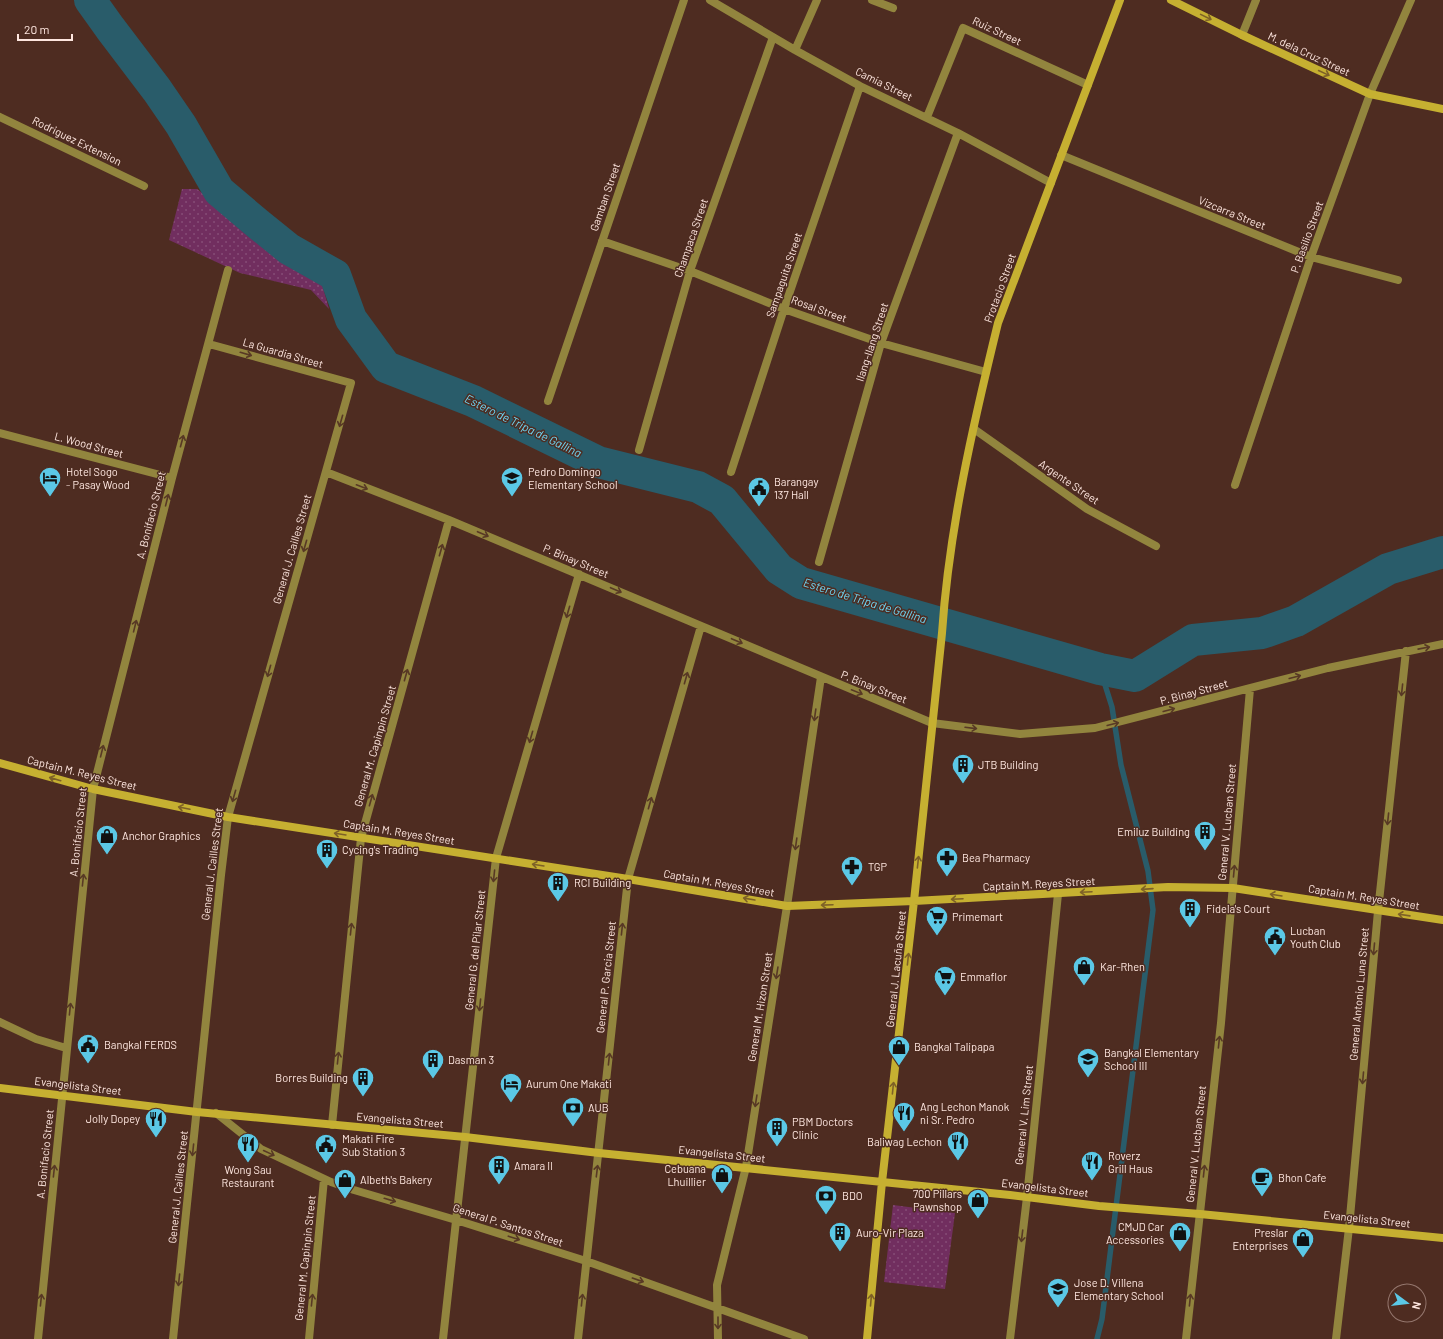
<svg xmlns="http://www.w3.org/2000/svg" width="1443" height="1339" font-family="Barlow,sans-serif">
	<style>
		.grass { fill: url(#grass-dots) }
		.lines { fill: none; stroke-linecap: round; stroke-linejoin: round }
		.stream { stroke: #295c6a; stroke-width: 5.5 }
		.river { stroke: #295c6a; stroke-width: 32 }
		.street { stroke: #92853e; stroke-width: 8 }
		.secondary { stroke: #c6b031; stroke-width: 8 }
		.oneway { stroke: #7e6127 }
		.oneway2 { stroke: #583925 }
		.labels { text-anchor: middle; stroke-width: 3; stroke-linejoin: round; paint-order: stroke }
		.street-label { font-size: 11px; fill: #fee6df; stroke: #4e2c21 }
		.poi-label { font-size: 11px; fill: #fee6df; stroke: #4e2c21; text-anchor: start }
		.water-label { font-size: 12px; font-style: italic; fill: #6dd7f5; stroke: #4e2c21 }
	</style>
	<defs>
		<pattern id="grass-dots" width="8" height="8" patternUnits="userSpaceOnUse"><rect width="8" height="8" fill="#712e5f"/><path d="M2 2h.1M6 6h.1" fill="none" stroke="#864c76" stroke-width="1.8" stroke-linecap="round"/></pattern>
	</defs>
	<rect width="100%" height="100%" fill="#4e2c21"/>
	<path class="grass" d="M182 189H197L321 280 329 309 311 290 240 273 169 240Z
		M893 1205 955 1213 945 1289 884 1282Z"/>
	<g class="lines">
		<path class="stream" d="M1097 1339 1102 1319 1153 910 1148 871 1121 765 1112 707 1100 669"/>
		<path class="river" d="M90 0 110 28 157 90 181 125 219 191 258 224 289 249 335 275 351 319 386 367 473 401 598 462 698 487 722 500 779 569 801 583 1100 669 1135 676 1193 640 1262 633 1296 621 1388 569 1443 552"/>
		<path class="street" d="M710 0 795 50 860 86 958 133 1051 183
			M872 0 893 8
			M1242 35 1256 0
			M795 50 817 0
			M0 117 144 186
			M927 117 963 28 1088 85
			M1061 155 1311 257 1398 280
			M602 241 690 271 784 309 881 343 986 372
			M548 401 684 0
			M974 429 1087 509 1156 546
			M0 433 172 478
			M639 450 690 271 773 37
			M326 472 449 520 932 723 1020 734 1095 728 1328 668 1443 644
			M731 472 784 309 860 86
			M1235 485 1311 257 1370 94 1411 0
			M819 562 881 343 958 133
			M0 1022 36 1039 66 1048
			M216 1113 261 1149 331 1182 354 1190 456 1220 586 1261 804 1339
			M332 1125 361 838 449 520
			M38 1339 93 789 172 478 228 270
			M173 1339 221 875 228 817 351 383 209 344
			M309 1339 324 1179
			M443 1339 496 858 579 574
			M578 1339 628 879 701 626
			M718 1339 717 1285 746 1167 787 906 821 677
			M1010 1339 1027 1197 1058 894
			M1186 1339 1221 1023 1250 689
			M1336 1339 1349 1228 1378 911 1406 651"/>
		<path class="secondary" d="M1171 0 1242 35 1370 94 1443 109
			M0 763 93 789 228 817 628 879 787 906 914 901 1168 887 1233 888 1443 920
			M0 1088 197 1112 465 1137 599 1153 1010 1195 1099 1206 1200 1214 1443 1238
			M867 1339 882 1182 914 901 942 633C949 529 973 425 998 323L1120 0"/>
	</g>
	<defs><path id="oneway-shaft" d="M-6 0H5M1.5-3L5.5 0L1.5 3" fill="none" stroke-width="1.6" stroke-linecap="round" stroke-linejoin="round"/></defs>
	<g class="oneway">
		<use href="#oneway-shaft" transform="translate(1206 17) rotate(26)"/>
		<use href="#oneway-shaft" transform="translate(1324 73) rotate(25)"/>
		<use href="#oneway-shaft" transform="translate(55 779) rotate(-164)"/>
		<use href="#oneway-shaft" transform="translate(184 808) rotate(-168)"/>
		<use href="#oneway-shaft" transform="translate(340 834) rotate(-171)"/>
		<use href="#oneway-shaft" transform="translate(918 862) rotate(-84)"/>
		<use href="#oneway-shaft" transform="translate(538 865) rotate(-171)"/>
		<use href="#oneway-shaft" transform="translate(1147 889) rotate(176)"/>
		<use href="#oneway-shaft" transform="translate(1086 892) rotate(177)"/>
		<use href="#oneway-shaft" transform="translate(1276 895) rotate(-171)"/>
		<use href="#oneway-shaft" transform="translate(749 899) rotate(-170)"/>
		<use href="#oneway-shaft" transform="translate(957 899) rotate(177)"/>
		<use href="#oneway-shaft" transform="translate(827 905) rotate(178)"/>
		<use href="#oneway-shaft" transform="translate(1404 915) rotate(-172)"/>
		<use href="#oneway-shaft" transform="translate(908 959) rotate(-84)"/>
		<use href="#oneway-shaft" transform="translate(893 1088) rotate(-84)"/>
		<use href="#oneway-shaft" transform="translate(871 1300) rotate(-85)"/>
	</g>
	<g class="oneway2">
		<use href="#oneway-shaft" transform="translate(246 354) rotate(16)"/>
		<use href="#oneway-shaft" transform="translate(341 421) rotate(106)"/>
		<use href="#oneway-shaft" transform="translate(182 441) rotate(-75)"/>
		<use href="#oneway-shaft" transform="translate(362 487) rotate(21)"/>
		<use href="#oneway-shaft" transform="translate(167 500) rotate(-76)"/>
		<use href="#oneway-shaft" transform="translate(483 534) rotate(23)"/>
		<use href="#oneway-shaft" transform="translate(305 546) rotate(106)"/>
		<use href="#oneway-shaft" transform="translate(441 550) rotate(-74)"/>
		<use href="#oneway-shaft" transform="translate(616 590) rotate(23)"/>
		<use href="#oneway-shaft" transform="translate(568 612) rotate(106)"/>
		<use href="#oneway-shaft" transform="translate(135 626) rotate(-76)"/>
		<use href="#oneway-shaft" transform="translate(737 641) rotate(23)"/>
		<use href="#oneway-shaft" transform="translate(1424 648) rotate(-11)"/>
		<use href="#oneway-shaft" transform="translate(269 671) rotate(106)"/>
		<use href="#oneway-shaft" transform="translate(406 675) rotate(-74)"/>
		<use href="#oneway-shaft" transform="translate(1295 677) rotate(-15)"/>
		<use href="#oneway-shaft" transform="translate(686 678) rotate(-74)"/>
		<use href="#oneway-shaft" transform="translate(1402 690) rotate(96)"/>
		<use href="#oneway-shaft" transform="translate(857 692) rotate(22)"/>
		<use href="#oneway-shaft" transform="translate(1169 710) rotate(-15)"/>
		<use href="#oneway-shaft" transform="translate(815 715) rotate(98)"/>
		<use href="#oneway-shaft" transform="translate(1113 724) rotate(-14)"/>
		<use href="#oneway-shaft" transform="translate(971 728) rotate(7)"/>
		<use href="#oneway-shaft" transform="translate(531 737) rotate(106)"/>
		<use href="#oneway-shaft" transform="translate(102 751) rotate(-76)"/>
		<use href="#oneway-shaft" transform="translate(234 796) rotate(106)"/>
		<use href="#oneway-shaft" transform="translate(371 800) rotate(-74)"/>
		<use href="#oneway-shaft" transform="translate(650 803) rotate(-74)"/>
		<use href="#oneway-shaft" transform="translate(1388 819) rotate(96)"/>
		<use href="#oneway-shaft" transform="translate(796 844) rotate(98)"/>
		<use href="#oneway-shaft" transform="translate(1234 871) rotate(-85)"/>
		<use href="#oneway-shaft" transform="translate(494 876) rotate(96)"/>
		<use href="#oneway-shaft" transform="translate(83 880) rotate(-84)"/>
		<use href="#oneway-shaft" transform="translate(351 929) rotate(-84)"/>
		<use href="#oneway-shaft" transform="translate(622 929) rotate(-84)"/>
		<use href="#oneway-shaft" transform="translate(1374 949) rotate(95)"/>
		<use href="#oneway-shaft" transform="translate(777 973) rotate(99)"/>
		<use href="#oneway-shaft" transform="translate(480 1005) rotate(96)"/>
		<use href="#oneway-shaft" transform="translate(70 1009) rotate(-84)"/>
		<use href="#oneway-shaft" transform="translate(1219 1042) rotate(-84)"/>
		<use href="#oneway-shaft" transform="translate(338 1058) rotate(-84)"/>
		<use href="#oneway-shaft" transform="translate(609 1059) rotate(-84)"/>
		<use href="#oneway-shaft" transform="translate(1363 1078) rotate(95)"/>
		<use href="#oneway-shaft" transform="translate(756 1101) rotate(99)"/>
		<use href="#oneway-shaft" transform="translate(193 1150) rotate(96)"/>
		<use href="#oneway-shaft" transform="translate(269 1153) rotate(25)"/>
		<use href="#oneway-shaft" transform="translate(54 1171) rotate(-84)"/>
		<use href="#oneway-shaft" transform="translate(597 1171) rotate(-83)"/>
		<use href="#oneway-shaft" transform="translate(1204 1171) rotate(-84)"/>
		<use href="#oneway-shaft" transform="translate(390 1200) rotate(16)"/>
		<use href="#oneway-shaft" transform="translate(1022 1236) rotate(97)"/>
		<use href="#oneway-shaft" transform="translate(514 1238) rotate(18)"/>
		<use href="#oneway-shaft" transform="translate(179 1280) rotate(96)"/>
		<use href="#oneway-shaft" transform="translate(638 1280) rotate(19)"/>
		<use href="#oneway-shaft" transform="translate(41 1300) rotate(-84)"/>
		<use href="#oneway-shaft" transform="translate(312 1300) rotate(-84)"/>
		<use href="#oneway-shaft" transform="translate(582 1300) rotate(-84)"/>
		<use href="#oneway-shaft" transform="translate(1190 1300) rotate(-84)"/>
		<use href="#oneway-shaft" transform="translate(718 1323) rotate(90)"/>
	</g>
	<defs>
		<g id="hotel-pin" transform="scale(1.15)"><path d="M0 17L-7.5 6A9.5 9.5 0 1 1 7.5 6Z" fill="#5bc8e6" stroke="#4e2c21"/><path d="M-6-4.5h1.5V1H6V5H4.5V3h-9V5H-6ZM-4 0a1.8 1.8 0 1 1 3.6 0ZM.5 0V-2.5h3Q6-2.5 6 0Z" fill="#111"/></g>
		<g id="school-pin" transform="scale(1.15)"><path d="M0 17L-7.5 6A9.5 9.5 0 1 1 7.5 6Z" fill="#5bc8e6" stroke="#4e2c21"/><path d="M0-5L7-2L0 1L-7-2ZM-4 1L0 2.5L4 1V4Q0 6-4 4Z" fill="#111"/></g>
		<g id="civic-pin" transform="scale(1.15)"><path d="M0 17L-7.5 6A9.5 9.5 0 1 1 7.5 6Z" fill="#5bc8e6" stroke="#4e2c21"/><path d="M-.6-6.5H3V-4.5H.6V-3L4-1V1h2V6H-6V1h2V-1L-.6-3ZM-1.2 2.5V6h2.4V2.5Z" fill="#111"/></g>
		<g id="building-pin" transform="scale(1.15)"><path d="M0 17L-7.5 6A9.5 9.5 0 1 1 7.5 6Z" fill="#5bc8e6" stroke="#4e2c21"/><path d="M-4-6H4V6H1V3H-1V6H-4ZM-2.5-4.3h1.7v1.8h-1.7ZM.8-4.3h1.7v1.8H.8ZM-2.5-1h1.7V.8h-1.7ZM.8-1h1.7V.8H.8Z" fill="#111"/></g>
		<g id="shop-pin" transform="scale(1.15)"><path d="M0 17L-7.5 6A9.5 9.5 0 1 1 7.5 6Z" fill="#5bc8e6" stroke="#4e2c21"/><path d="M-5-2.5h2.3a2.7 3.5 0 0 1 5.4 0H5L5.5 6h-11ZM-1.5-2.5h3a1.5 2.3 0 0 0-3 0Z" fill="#111"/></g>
		<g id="pharmacy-pin" transform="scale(1.15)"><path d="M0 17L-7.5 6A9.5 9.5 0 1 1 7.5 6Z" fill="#5bc8e6" stroke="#4e2c21"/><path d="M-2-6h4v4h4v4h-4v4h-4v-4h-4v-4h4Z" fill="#111"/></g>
		<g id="supermarket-pin" transform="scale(1.15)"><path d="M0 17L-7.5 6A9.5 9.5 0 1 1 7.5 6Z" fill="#5bc8e6" stroke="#4e2c21"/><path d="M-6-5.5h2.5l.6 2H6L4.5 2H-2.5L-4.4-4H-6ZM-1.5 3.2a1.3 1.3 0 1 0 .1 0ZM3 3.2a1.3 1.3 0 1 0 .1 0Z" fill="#111"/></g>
		<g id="bank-pin" transform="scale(1.15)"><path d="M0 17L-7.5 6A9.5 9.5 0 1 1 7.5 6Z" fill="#5bc8e6" stroke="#4e2c21"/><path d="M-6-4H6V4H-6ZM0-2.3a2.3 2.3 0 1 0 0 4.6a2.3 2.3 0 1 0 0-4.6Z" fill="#111"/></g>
		<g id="restaurant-pin" transform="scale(1.15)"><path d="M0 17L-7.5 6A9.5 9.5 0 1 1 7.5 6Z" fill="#5bc8e6" stroke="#4e2c21"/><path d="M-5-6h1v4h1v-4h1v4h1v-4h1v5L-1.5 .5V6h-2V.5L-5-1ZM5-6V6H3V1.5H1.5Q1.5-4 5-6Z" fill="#111"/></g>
		<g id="cafe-pin" transform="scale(1.15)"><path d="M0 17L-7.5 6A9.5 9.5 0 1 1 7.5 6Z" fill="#5bc8e6" stroke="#4e2c21"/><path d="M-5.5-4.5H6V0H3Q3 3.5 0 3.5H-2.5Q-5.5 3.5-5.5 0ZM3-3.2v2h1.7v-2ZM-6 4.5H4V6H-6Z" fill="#111"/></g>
	</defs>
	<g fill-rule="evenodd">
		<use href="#hotel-pin" x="50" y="478"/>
		<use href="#school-pin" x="512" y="478"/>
		<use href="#civic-pin" x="759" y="488"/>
		<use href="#building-pin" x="963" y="765"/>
		<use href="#building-pin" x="1205" y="832"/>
		<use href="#shop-pin" x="107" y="836"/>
		<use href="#building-pin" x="327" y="850"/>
		<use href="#pharmacy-pin" x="947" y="858"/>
		<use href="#pharmacy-pin" x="852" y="867"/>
		<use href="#building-pin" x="558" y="883"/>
		<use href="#building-pin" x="1190" y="909"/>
		<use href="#supermarket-pin" x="937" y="917"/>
		<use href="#civic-pin" x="1275" y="937"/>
		<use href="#shop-pin" x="1084" y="967"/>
		<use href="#supermarket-pin" x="945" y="977"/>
		<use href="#civic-pin" x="88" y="1045"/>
		<use href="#shop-pin" x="899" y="1047"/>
		<use href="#school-pin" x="1088" y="1059"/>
		<use href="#building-pin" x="433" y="1060"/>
		<use href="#building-pin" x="363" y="1078"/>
		<use href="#hotel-pin" x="511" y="1084"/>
		<use href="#bank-pin" x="573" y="1108"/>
		<use href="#restaurant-pin" x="904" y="1113"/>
		<use href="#restaurant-pin" x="156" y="1119"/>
		<use href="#building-pin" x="777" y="1128"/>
		<use href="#restaurant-pin" x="958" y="1142"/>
		<use href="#restaurant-pin" x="248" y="1144"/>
		<use href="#civic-pin" x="326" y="1145"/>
		<use href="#restaurant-pin" x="1092" y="1162"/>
		<use href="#building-pin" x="499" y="1166"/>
		<use href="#shop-pin" x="722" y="1175"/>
		<use href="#cafe-pin" x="1262" y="1178"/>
		<use href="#shop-pin" x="345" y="1180"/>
		<use href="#bank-pin" x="826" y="1196"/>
		<use href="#shop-pin" x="978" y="1200"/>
		<use href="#building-pin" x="840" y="1233"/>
		<use href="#shop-pin" x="1180" y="1233"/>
		<use href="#shop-pin" x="1303" y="1239"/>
		<use href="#school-pin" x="1058" y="1289"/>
	</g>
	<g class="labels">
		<g class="street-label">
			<text transform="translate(997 31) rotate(25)" y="4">Ruiz Street</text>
			<text transform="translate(1309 54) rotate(25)" y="4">M. dela Cruz Street</text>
			<text transform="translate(884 84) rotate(26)" y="4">Camia Street</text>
			<text transform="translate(77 141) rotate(26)" y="4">Rodriguez Extension</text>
			<text transform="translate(605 197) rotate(-71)" y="4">Gamban Street</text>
			<text transform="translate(1232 213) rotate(22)" y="4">Vizcarra Street</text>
			<text transform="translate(1307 237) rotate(-70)" y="4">P. Basilio Street</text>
			<text transform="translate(691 238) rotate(-71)" y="4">Champaca Street</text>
			<text transform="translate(784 275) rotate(-71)" y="4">Sampaguita Street</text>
			<text transform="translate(1000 288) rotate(-70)" y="4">Protacio Street</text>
			<text transform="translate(819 309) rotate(20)" y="4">Rosal Street</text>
			<text transform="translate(872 342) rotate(-72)" y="4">Ilang-Ilang Street</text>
			<text transform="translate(283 353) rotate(16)" y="4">La Guardia Street</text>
			<text transform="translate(89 445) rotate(15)" y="4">L. Wood Street</text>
			<text transform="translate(1069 482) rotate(34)" y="4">Argente Street</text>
			<text transform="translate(151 515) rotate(-76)" y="4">A. Bonifacio Street</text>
			<text transform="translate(292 549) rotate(-74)" y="4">General J. Cailles Street</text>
			<text transform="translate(576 561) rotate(23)" y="4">P. Binay Street</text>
			<text transform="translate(874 687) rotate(22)" y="4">P. Binay Street</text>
			<text transform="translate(1194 692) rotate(-15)" y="4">P. Binay Street</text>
			<text transform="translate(375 746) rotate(-74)" y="4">General M. Capinpin Street</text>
			<text transform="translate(82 773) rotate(14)" y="4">Captain M. Reyes Street</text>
			<text transform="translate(1227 822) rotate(-85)" y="4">General V. Lucban Street</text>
			<text transform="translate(78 832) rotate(-84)" y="4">A. Bonifacio Street</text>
			<text transform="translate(399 832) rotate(9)" y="4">Captain M. Reyes Street</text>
			<text transform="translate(212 864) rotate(-83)" y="4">General J. Cailles Street</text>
			<text transform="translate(719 883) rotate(10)" y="4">Captain M. Reyes Street</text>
			<text transform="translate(1039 884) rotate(-3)" y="4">Captain M. Reyes Street</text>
			<text transform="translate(1364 897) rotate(9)" y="4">Captain M. Reyes Street</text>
			<text transform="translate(475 950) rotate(-84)" y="4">General G. del Pilar Street</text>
			<text transform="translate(896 969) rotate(-84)" y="4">General J. Lacuña Street</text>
			<text transform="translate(606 977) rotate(-84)" y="4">General P. Garcia Street</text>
			<text transform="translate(1359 994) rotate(-85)" y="4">General Antonio Luna Street</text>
			<text transform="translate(760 1007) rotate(-81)" y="4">General M. Hizon Street</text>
			<text transform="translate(78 1086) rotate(7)" y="4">Evangelista Street</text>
			<text transform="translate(1024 1115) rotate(-84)" y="4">General V. Lim Street</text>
			<text transform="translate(400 1120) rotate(5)" y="4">Evangelista Street</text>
			<text transform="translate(1196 1144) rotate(-84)" y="4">General V. Lucban Street</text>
			<text transform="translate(45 1154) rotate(-84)" y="4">A. Bonifacio Street</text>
			<text transform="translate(722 1154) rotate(6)" y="4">Evangelista Street</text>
			<text transform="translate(178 1187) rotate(-84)" y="4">General J. Cailles Street</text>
			<text transform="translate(1045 1188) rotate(7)" y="4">Evangelista Street</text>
			<text transform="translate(1367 1219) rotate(6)" y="4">Evangelista Street</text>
			<text transform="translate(508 1225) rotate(18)" y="4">General P. Santos Street</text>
			<text transform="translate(305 1258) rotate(-84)" y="4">General M. Capinpin Street</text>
		</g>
		<g class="poi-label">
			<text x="66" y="476">Hotel Sogo<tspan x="66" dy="13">- Pasay Wood</tspan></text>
			<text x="528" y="476">Pedro Domingo<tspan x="528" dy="13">Elementary School</tspan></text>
			<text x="774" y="486">Barangay<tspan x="774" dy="13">137 Hall</tspan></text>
			<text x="978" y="769">JTB Building</text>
			<text x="1190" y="836" text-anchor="end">Emiluz Building</text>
			<text x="122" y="840">Anchor Graphics</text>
			<text x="342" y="854">Cycing's Trading</text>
			<text x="962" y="862">Bea Pharmacy</text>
			<text x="868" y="871">TGP</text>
			<text x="574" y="887">RCI Building</text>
			<text x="1206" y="913">Fidela's Court</text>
			<text x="952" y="921">Primemart</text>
			<text x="1290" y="935">Lucban<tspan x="1290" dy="13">Youth Club</tspan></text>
			<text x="1100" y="971">Kar-Rhen</text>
			<text x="960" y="981">Emmaflor</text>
			<text x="104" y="1049">Bangkal FERDS</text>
			<text x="914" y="1051">Bangkal Talipapa</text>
			<text x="1104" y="1057">Bangkal Elementary<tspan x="1104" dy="13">School III</tspan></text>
			<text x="448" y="1064">Dasman 3</text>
			<text x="348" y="1082" text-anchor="end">Borres Building</text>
			<text x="526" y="1088">Aurum One Makati</text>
			<text x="920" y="1111">Ang Lechon Manok<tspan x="920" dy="13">ni Sr. Pedro</tspan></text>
			<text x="588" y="1112">AUB</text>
			<text x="140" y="1123" text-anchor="end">Jolly Dopey</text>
			<text x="792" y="1126">PBM Doctors<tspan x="792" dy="13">Clinic</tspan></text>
			<text x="342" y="1143">Makati Fire<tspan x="342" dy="13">Sub Station 3</tspan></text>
			<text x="942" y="1146" text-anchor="end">Baliwag Lechon</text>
			<text x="1108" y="1160">Roverz<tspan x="1108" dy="13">Grill Haus</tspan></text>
			<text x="514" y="1170">Amara II</text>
			<text x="706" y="1173" text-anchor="end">Cebuana<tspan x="706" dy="13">Lhuillier</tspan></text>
			<text x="248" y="1174" text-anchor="middle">Wong Sau<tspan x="248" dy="13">Restaurant</tspan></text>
			<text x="1278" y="1182">Bhon Cafe</text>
			<text x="360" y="1184">Albeth's Bakery</text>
			<text x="962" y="1198" text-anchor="end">700 Pillars<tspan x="962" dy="13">Pawnshop</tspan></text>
			<text x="842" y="1200">BDO</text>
			<text x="1164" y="1231" text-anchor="end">CMJD Car<tspan x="1164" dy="13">Accessories</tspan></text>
			<text x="856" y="1237">Auro-Vir Plaza</text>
			<text x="1288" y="1237" text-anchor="end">Preslar<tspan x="1288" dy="13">Enterprises</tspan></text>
			<text x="1074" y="1287">Jose D. Villena<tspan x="1074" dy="13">Elementary School</tspan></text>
		</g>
		<g class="water-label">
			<text transform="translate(523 426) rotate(26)" y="4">Estero de Tripa de Gallina</text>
			<text transform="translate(865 601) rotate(17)" y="4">Estero de Tripa de Gallina</text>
		</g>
	</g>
	<g transform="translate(1407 1303) rotate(105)"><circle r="19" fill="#4e2c21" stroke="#94766d"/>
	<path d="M0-3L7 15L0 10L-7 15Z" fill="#5bc8e6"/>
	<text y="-6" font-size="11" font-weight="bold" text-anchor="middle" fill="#fee6df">N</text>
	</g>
	<path d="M18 34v6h54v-6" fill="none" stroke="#fee6df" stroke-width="2"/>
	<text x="24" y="34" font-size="12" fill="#fee6df" stroke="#4e2c21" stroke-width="3" paint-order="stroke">20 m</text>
</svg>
